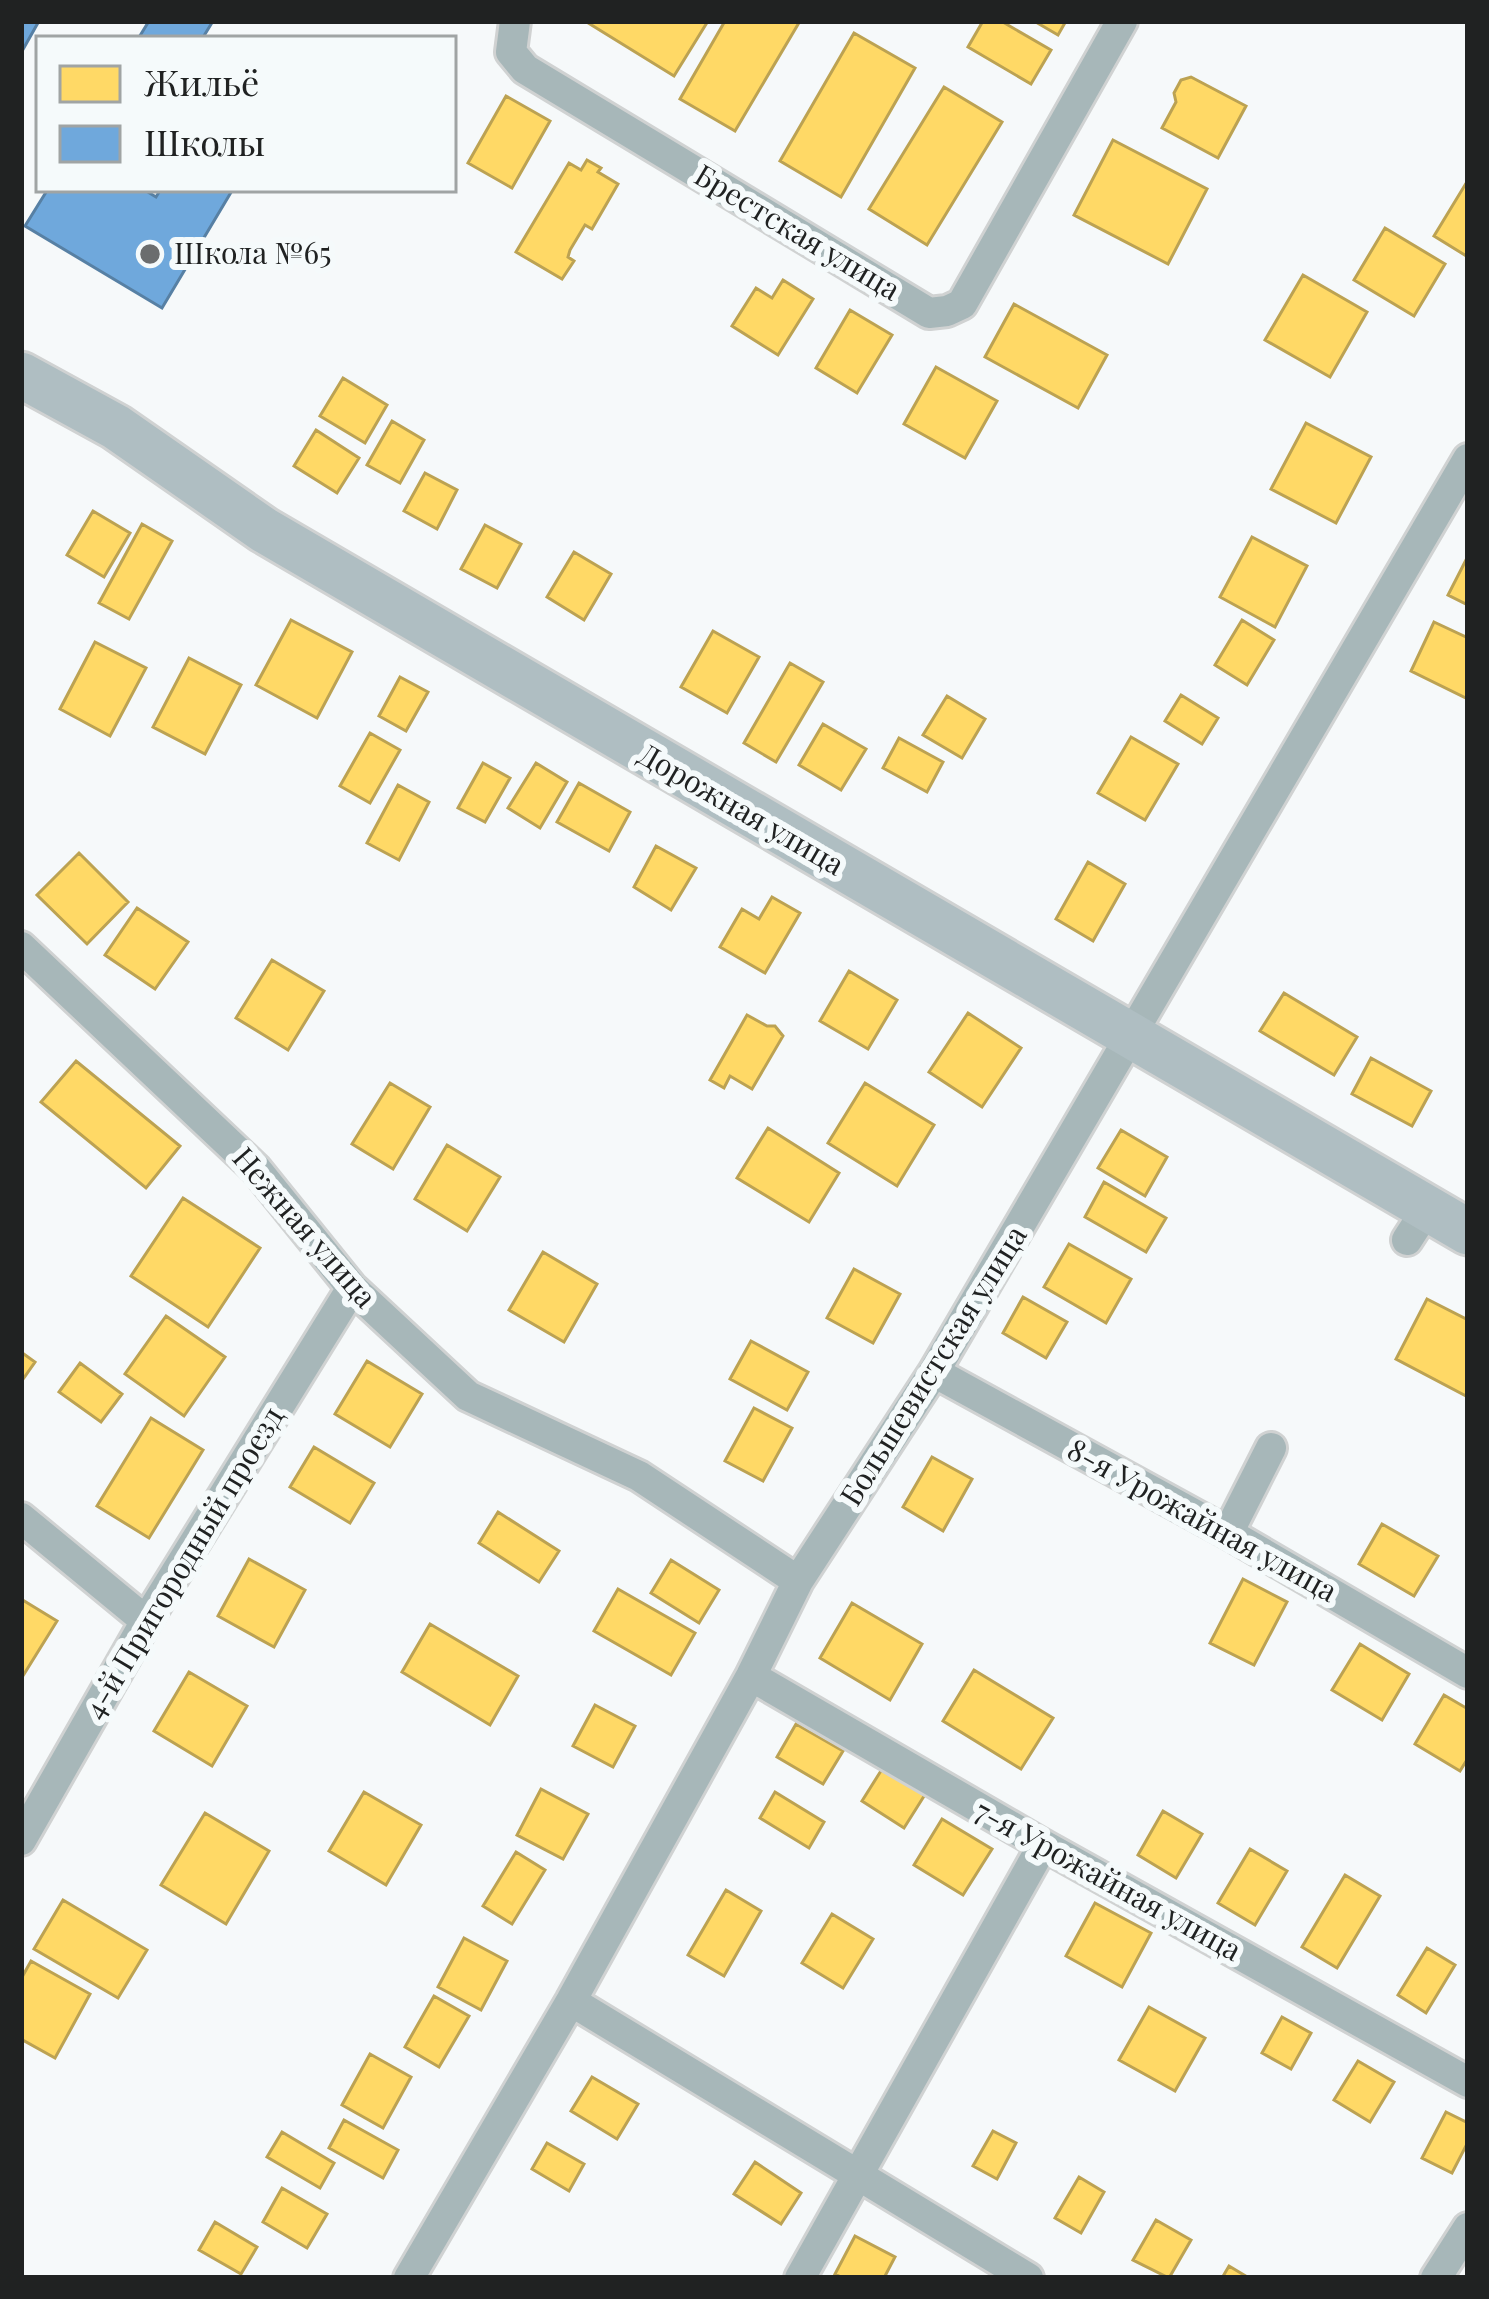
<svg xmlns="http://www.w3.org/2000/svg" width="1489" height="2299" font-family="'Playfair Display',serif">
	<style>
		.homes { fill: #ffd966; stroke: #bca252; stroke-width: 3 }
		.schools { fill: #6fa8dc; stroke: #5780a4; stroke-width: 3 }
		.lines { fill: none; stroke-linecap: round; stroke-linejoin: round }
		.street-casing { stroke: #d0d2d2; stroke-width: 36 }
		.secondary-casing { stroke: #d0d2d2; stroke-width: 51 }
		.street { stroke: #a7b7b9; stroke-width: 30 }
		.secondary { stroke: #afbec2; stroke-width: 45 }
		.poi-dot { fill: #6b6d6e; stroke: #f5fafb; stroke-width: 4.5 }
		.labels { text-anchor: middle; stroke-width: 12; stroke-linejoin: round; paint-order: stroke }
		.street-label { font-size: 30px; fill: #202222; stroke: #f5fafb }
		.poi-label { font-size: 30px; fill: #202222; stroke: #f5fafb; text-anchor: start }
	</style>
	<rect width="100%" height="100%" fill="#f6f9fa"/>
	<path class="homes" d="M585 21H708L674 76Z
		M725 21H800L735 131 680 99Z
		M983 21H1001L1051 50 1031 84 968 47Z
		M1034 21H1066L1058 35Z
		M854 33 915 68 841 197 780 161Z
		M1191 77 1246 106 1218 158 1162 128 1176 102 1174 93 1181 80Z
		M944 87 1002 122 927 245 869 209Z
		M506 96 550 121 512 188 468 163Z
		M1113 140 1207 189 1168 264 1074 215Z
		M587 160 601 168 598 172 618 184 592 229 585 225 570 250 568 257 574 261 562 279 516 252 569 163 581 170Z
		M1468 180V257L1434 236Z
		M1385 228 1445 264 1414 316 1354 280Z
		M1303 275 1367 312 1330 377 1265 340Z
		M783 280 813 299 778 355 732 326 756 288 772 298Z
		M1014 304 1107 355 1078 408 985 357Z
		M850 310 892 335 857 393 816 368Z
		M936 367 997 401 965 458 904 424Z
		M343 378 387 405 365 443 320 416Z
		M392 421 424 440 400 483 367 465Z
		M1306 423 1371 457 1336 523 1271 489Z
		M316 430 359 458 337 493 294 466Z
		M425 473 457 490 437 529 404 511Z
		M93 511 130 533 104 577 67 555Z
		M142 524 172 541 129 619 99 603Z
		M485 525 521 544 497 588 461 569Z
		M1252 537 1307 566 1275 627 1220 597Z
		M574 552 611 574 584 620 547 597Z
		M1468 556V605L1448 595Z
		M291 620 352 652 317 718 256 685Z
		M1242 620 1274 640 1247 685 1215 665Z
		M1434 622 1468 638V699L1411 671Z
		M713 631 759 657 727 713 681 687Z
		M95 642 146 668 110 736 60 709Z
		M189 658 241 685 205 754 153 727Z
		M790 663 823 682 776 762 744 743Z
		M400 677 428 692 406 731 379 716Z
		M1181 695 1218 718 1202 744 1165 721Z
		M947 696 985 719 962 758 923 735Z
		M823 724 866 749 841 790 799 765Z
		M370 733 400 750 370 803 340 786Z
		M1131 737 1178 764 1145 820 1098 793Z
		M899 738 943 762 927 792 883 768Z
		M483 763 510 778 485 822 458 808Z
		M536 763 567 782 540 828 508 808Z
		M579 783 630 812 609 851 557 822Z
		M398 785 429 802 399 860 367 843Z
		M656 846 696 868 671 910 634 887Z
		M79 853 128 902 87 944 37 895Z
		M1088 862 1125 884 1093 941 1056 919Z
		M772 897 800 913 765 973 720 947 742 909 759 919Z
		M137 908 188 942 155 989 105 955Z
		M272 960 324 991 288 1050 236 1018Z
		M849 971 897 1000 868 1049 820 1021Z
		M1284 993 1357 1037 1334 1075 1260 1031Z
		M968 1013 1021 1048 982 1107 929 1072Z
		M747 1015 767 1026H775L783 1036 752 1089 730 1076 724 1088 710 1080Z
		M1371 1058 1431 1091 1412 1126 1352 1094Z
		M76 1061 180 1146 146 1188 41 1102Z
		M390 1083 430 1107 393 1169 352 1144Z
		M865 1083 934 1125 897 1186 828 1143Z
		M768 1128 839 1173 809 1222 737 1178Z
		M1121 1130 1167 1157 1145 1196 1098 1168Z
		M447 1145 500 1177 467 1231 415 1199Z
		M1104 1182 1166 1218 1146 1252 1085 1217Z
		M183 1198 260 1248 208 1327 131 1276Z
		M1069 1244 1131 1279 1106 1323 1044 1287Z
		M543 1252 597 1284 564 1342 509 1310Z
		M854 1269 900 1294 873 1343 827 1318Z
		M1023 1297 1067 1322 1046 1358 1003 1333Z
		M1427 1299 1468 1320V1397L1396 1359Z
		M166 1316 225 1357 184 1416 125 1374Z
		M751 1341 808 1372 787 1410 730 1379Z
		M21 1352 35 1362 21 1382Z
		M367 1361 422 1394 390 1447 335 1414Z
		M80 1363 122 1394 101 1422 59 1392Z
		M754 1408 792 1428 763 1481 725 1461Z
		M151 1418 203 1450 149 1538 97 1506Z
		M314 1447 374 1483 350 1523 290 1487Z
		M932 1457 972 1479 943 1531 903 1507Z
		M498 1512 559 1551 539 1582 479 1543Z
		M1382 1524 1438 1556 1414 1596 1359 1564Z
		M249 1559 305 1590 274 1647 218 1616Z
		M671 1560 719 1590 699 1623 651 1593Z
		M1243 1579 1287 1602 1254 1665 1210 1643Z
		M618 1589 695 1633 671 1675 594 1631Z
		M21 1599 57 1621 21 1679Z
		M852 1603 922 1644 890 1700 820 1658Z
		M430 1624 518 1676 490 1725 402 1672Z
		M1360 1644 1409 1674 1382 1720 1332 1690Z
		M974 1670 1053 1718 1021 1769 943 1721Z
		M189 1672 247 1706 212 1766 154 1731Z
		M1444 1695 1468 1709V1758L1460 1771 1415 1744Z
		M595 1705 635 1726 613 1767 573 1746Z
		M796 1724 843 1751 823 1784 777 1757Z
		M884 1766 926 1793 904 1828 862 1801Z
		M541 1789 588 1814 563 1859 517 1835Z
		M364 1792 421 1825 386 1885 329 1851Z
		M775 1792 824 1822 809 1848 760 1818Z
		M1163 1811 1202 1834 1176 1878 1138 1855Z
		M205 1813 269 1851 226 1924 161 1885Z
		M942 1819 992 1849 963 1895 914 1865Z
		M1250 1849 1287 1871 1255 1925 1218 1903Z
		M516 1852 545 1870 512 1924 483 1906Z
		M1345 1875 1380 1896 1337 1968 1302 1947Z
		M726 1890 761 1911 724 1976 688 1955Z
		M63 1900 147 1950 118 1998 34 1949Z
		M1095 1903 1151 1933 1122 1987 1066 1956Z
		M832 1914 873 1939 843 1988 802 1963Z
		M464 1938 507 1961 481 2010 438 1987Z
		M1427 1948 1455 1965 1426 2013 1398 1995Z
		M31 1961 90 1994 55 2058 21 2039V1979Z
		M434 1996 469 2016 439 2067 405 2047Z
		M1149 2007 1205 2038 1175 2091 1119 2060Z
		M1282 2017 1311 2033 1291 2069 1262 2053Z
		M370 2054 411 2077 383 2128 342 2105Z
		M1358 2061 1394 2082 1370 2122 1334 2100Z
		M592 2077 638 2104 617 2139 571 2111Z
		M1446 2112 1468 2123V2142L1452 2173 1422 2158Z
		M344 2120 398 2150 383 2178 329 2148Z
		M993 2131 1016 2143 997 2179 973 2166Z
		M282 2132 334 2163 320 2188 267 2157Z
		M547 2143 584 2164 569 2191 532 2169Z
		M755 2162 801 2193 781 2224 734 2194Z
		M1079 2177 1104 2192 1081 2233 1055 2218Z
		M282 2188 327 2214 307 2248 263 2222Z
		M1156 2220 1191 2240 1169 2278 1133 2260Z
		M215 2222 257 2247 241 2274 199 2250Z
		M855 2236 895 2257 884 2278H843L835 2274Z
		M1229 2266 1249 2278H1222Z"/>
	<path class="schools" d="M21 21H39L21 53Z
		M149 21H213L202 39H138Z
		M48 189H143L156 197 161 189H233L162 308 25 226Z"/>
	<g class="lines">
		<g class="street-casing">
			<path id="street" d="M515 21 511 52 525 69 929 313 947 311 962 304 1122 21
				M21 947 256 1169 352 1288 468 1396 639 1476 798 1581
				M1407 1240 1427 1209
				M934 1372 1228 1533 1468 1673
				M21 1518 146 1621
				M1228 1533 1271 1448
				M751 1676 1043 1845 1468 2082
				M21 1840 146 1621 352 1288
				M571 2001 1028 2278
				M409 2278 571 2001 751 1676 798 1581 934 1372 1468 459
				M800 2278 1043 1845
				M1436 2278 1468 2228"/>
		</g>
		<g class="secondary-casing">
			<path id="secondary" d="M21 375 116 427 264 530 1468 1232"/>
		</g>
		<use href="#street" class="street"/>
		<use href="#secondary" class="secondary"/>
	</g>
	<circle class="poi-dot" cx="150" cy="254" r="12"/>
	<g class="labels">
		<g class="street-label">
			<text transform="translate(797 233) rotate(31)" y="10">Брестская улица</text>
			<text transform="translate(741 810) rotate(30)" y="10">Дорожная улица</text>
			<text transform="translate(304 1228) rotate(49)" y="10">Нежная улица</text>
			<text transform="translate(934 1366) rotate(-58)" y="10">Большевистская улица</text>
			<text transform="translate(1202 1521) rotate(29)" y="10">8-я Урожайная улица</text>
			<text transform="translate(184 1563) rotate(-59)" y="10">4-й Пригородный проезд</text>
			<text transform="translate(1108 1881) rotate(29)" y="10">7-я Урожайная улица</text>
		</g>
		<g class="poi-label">
			<text x="174" y="264">Школа №65</text>
		</g>
	</g>
	<rect width="1489" height="2299" fill="none" stroke="#202222" stroke-width="48"/>
	<rect x="36" y="36" width="420" height="156" fill="#f5fafb" stroke="#a0a4a4" stroke-width="3"/>
	<rect x="60" y="66" width="60" height="36" fill="#ffd966" stroke="#a0a4a4" stroke-width="3"/>
	<text x="144" y="96" font-size="36" fill="#202222">Жильё</text>
	<rect x="60" y="126" width="60" height="36" fill="#6fa8dc" stroke="#a0a4a4" stroke-width="3"/>
	<text x="144" y="156" font-size="36" fill="#202222">Школы</text>
</svg>
